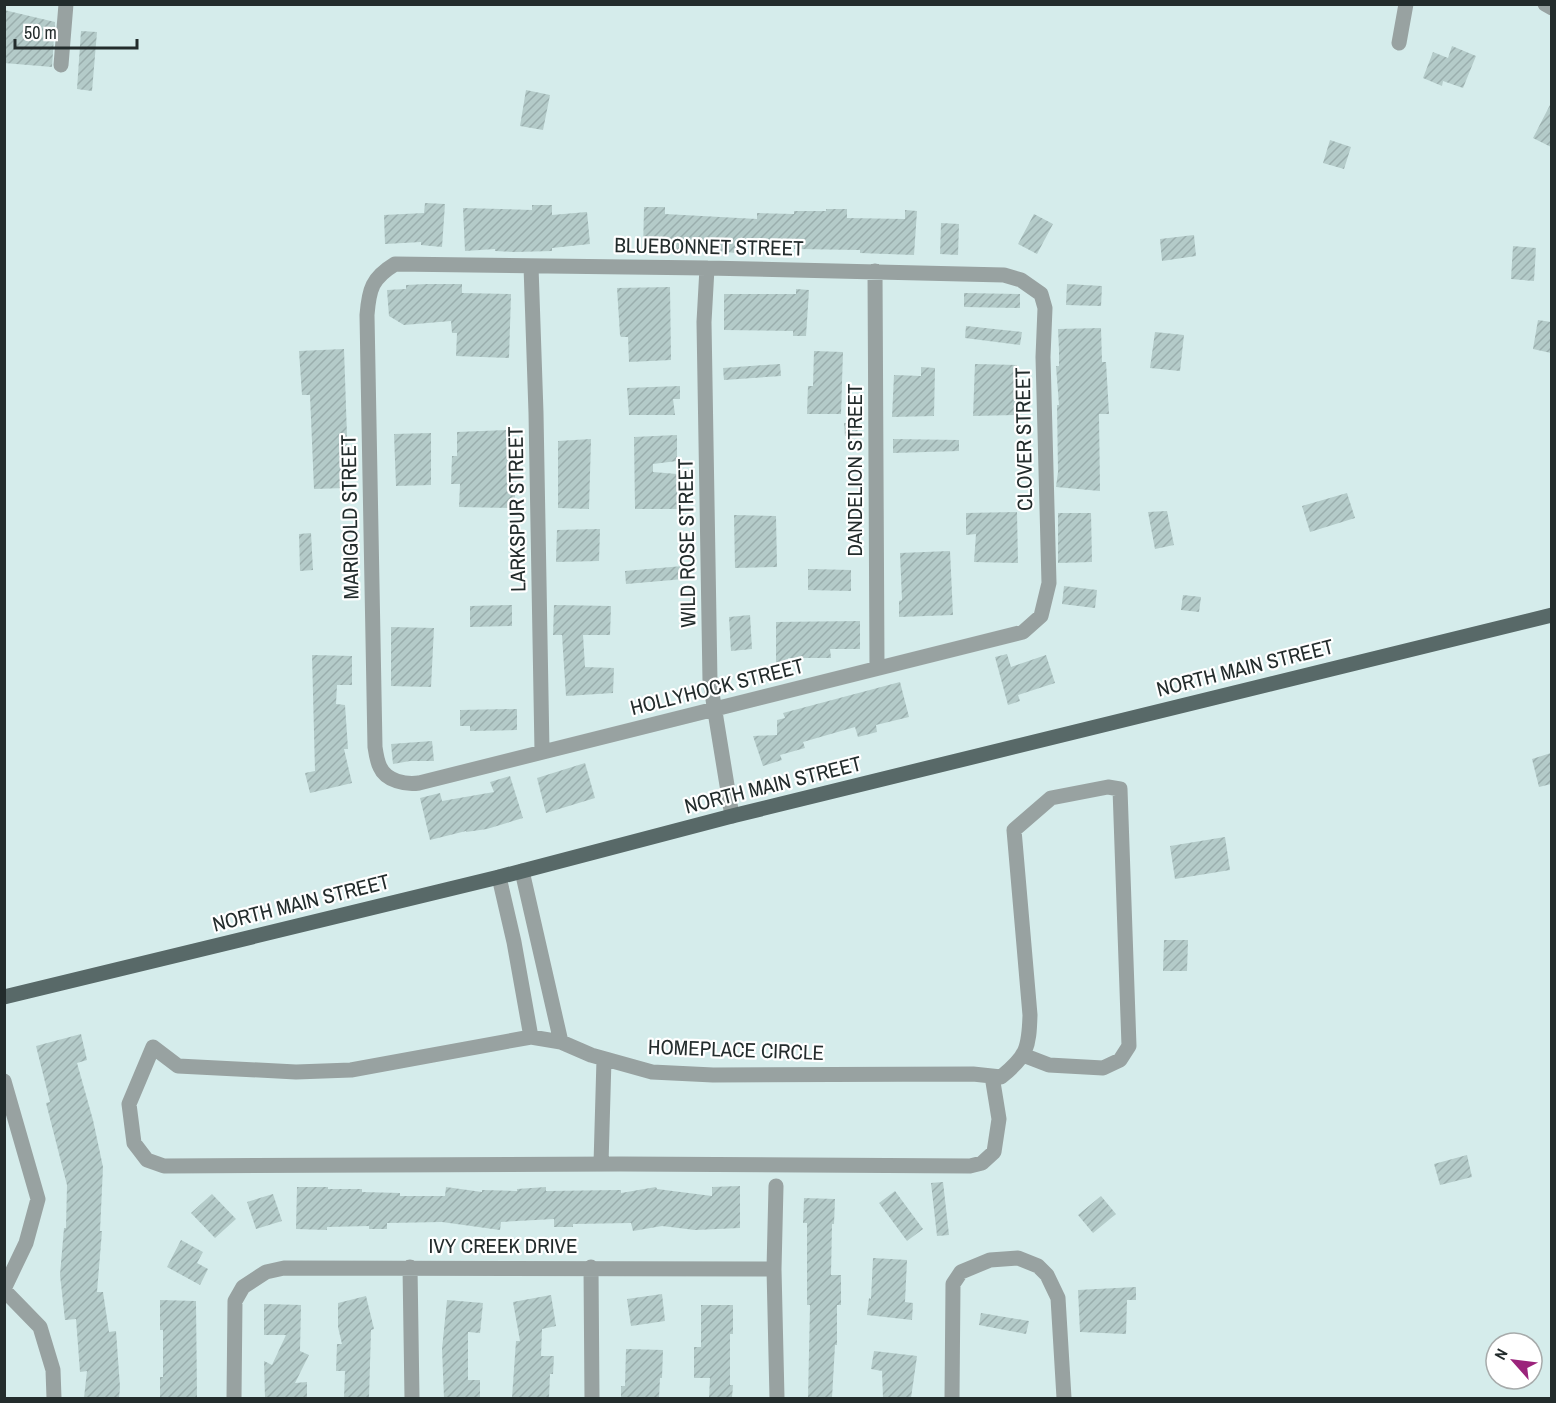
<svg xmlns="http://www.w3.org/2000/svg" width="1556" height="1403" font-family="'Archivo Narrow',sans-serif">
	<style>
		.building { fill: url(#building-hatch) }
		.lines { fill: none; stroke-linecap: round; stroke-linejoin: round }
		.minor { stroke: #98a2a1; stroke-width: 15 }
		.major { stroke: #586968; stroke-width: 15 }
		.labels { text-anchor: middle; stroke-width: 4.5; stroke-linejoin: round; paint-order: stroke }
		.street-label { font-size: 21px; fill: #232c2c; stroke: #fff }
	</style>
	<defs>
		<pattern id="building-hatch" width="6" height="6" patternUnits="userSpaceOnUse" patternTransform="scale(1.5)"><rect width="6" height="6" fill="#b4cbc9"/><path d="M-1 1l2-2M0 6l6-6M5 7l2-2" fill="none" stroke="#9aaead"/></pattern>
	</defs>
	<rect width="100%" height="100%" fill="#d5eceb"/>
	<path class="building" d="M4 10 55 22 52 67 4 63Z
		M81 31 97 32 92 91 77 89Z
		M1452 46 1476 56 1463 88 1443 81 1442 86 1423 78 1433 52 1448 58Z
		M526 90 550 95 543 130 520 126Z
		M1551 103V147L1533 138Z
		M1330 140 1351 147 1344 169 1323 163Z
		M425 203 445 204 442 247 421 245V242L385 244 384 215 424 213Z
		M532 205H552V215L587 212 590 244 552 248V251L515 252 495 251V249L465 251 463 208 532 210Z
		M644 207H665V214L757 219V213L794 214V211H826V209H847V218L905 219V210L917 211 914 255 860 253V250L794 249V245L737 243 736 253 701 250 700 253 664 250V252H643Z
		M1034 214 1053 224 1037 254 1018 244Z
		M941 223 959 224 958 255 940 254Z
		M1194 235 1196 256 1162 261 1160 239Z
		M1513 246 1536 248 1534 281 1511 279Z
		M427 284H462V293L511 294 509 358 456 356 457 333H452L451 321 404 325 389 316 387 290 406 289V285Z
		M1067 284 1102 286 1101 306 1066 305Z
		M670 287 671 360 629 362 628 337H621L620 335 617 288Z
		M796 289 809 290 806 336H793V331L724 330V294H796Z
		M964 293 1020 294V308L964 307Z
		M1538 320 1551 322V353L1533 349Z
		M966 326 1022 332 1020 345 965 338Z
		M1101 328 1102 362H1106L1109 414H1099L1100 491 1056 487 1058 472 1057 405H1059L1056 366H1059V350L1058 329Z
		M1155 332 1184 335 1180 371 1150 368Z
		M344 349 348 465V472H345V488L314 489 310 395H302L299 351Z
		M814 351 843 352 841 414H807L808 386H813Z
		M780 364 781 376 724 380 723 368Z
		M975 364 1017 365 1015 415 973 416Z
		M921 367 935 368 934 416 892 417 894 375 921 376Z
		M680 386V399H673L675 415H629L627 388Z
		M857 422 858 435 845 436 844 423Z
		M507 430 511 495H515V508L459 507 460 484H451L452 456H457V432Z
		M431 433V485L396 486 394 434Z
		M677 435V461L653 464V472L677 474V509H635L634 437Z
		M591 439 589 509 558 508V441Z
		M893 439 959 440V451L893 453Z
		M1347 493 1355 518 1310 532 1302 506Z
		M1167 511 1174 545 1155 549 1148 512Z
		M1017 512 1018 563 974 562 976 534 966 535V513Z
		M1058 513H1091L1092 562 1058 563Z
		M734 515 776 516 777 567 735 568Z
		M600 529 599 561 556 562 557 530Z
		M311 533 313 570 300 571 299 534Z
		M950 551 953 615 899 617V601L902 600 900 553Z
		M683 566 684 579 626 584 625 571Z
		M808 569 851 570V591L808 590Z
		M1064 586 1097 590 1095 608 1062 604Z
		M1183 595 1201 597 1199 612 1181 610Z
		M512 605V626L470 627V606Z
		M554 605 611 606 610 635H583L585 667 614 668 613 693 566 696 562 635H553Z
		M750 615 752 649 731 651 729 617Z
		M860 621V649H830L831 658H788L789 665H776V622Z
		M391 627 434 628 431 687 391 686Z
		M1007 654 1011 667 1046 655 1055 683 1018 695 1020 701 1008 705 995 657Z
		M312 655 352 656V685H337L336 704 345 705 348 749H344L352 783 310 793 305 773 315 771Z
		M900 682 909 717 876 725 877 732 858 737 855 727 803 742 805 748 780 755 782 760 763 766 753 736 777 735V720L785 718 783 713Z
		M517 709V730L470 731V726H460V710Z
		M432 741 434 761H410L393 764 391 744Z
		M1551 753V784L1539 787 1532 759Z
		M585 763 595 798 546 813 537 778Z
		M510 776 523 818 487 829 466 832V831L430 840 420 798 440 793 442 801 494 792 490 782Z
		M1225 837 1230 870 1175 879 1170 846Z
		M1164 940H1188L1187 971H1163Z
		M81 1034 87 1060 77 1063 93 1120 103 1167 100 1231H102L97 1292H103L109 1332 116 1331 120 1387 119 1398H84L87 1371 80 1372 76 1319 65 1320 60 1275 64 1228H66L67 1185 46 1103 50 1102 36 1046Z
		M1467 1155 1472 1177 1440 1185 1434 1164Z
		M943 1182 949 1235 937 1236 931 1183Z
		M740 1186V1228L695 1230 662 1226 633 1231 631 1223 573 1224V1227H554V1219L501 1222 500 1230 442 1222 387 1223V1229H369V1226L327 1227V1230L296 1229 297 1187H328V1189H362V1192L400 1193V1196H445L446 1187 482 1192V1190L517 1191V1189L546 1187V1191L621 1190V1193L656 1187 657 1189 712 1196V1187Z
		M895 1191 923 1229 907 1241 879 1203Z
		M212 1194 236 1219 215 1238 191 1213Z
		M273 1194 282 1221 256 1229 247 1202Z
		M1101 1196 1116 1214 1093 1233 1078 1215Z
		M804 1198 835 1199 834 1224H832L831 1275H841V1305H837V1345H835L832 1398H808L810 1305H807V1223H803Z
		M181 1240 203 1252 197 1263 208 1269 200 1285 167 1267Z
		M873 1258 907 1260 905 1302 913 1303 912 1320 867 1315 869 1298 871 1299Z
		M1136 1287V1300H1127L1126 1334 1080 1332 1078 1290Z
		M662 1294 665 1321 631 1326 627 1299Z
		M551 1295 556 1326 542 1329 541 1356H554L553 1374H550L549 1398H512L516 1341H520L513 1302Z
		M366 1296 374 1329 371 1330 369 1398H344L345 1371H336L337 1344H342L338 1327V1303Z
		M160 1300 196 1301 197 1398H160V1377H163V1330H160Z
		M447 1300 483 1303 480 1333 468 1332V1380H480V1398H444L442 1349Z
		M264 1304 301 1305 300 1351 309 1355 295 1383 307 1382V1398H265L264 1361 272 1365 286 1335H264Z
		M701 1305H733V1334H730V1385H733L732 1398H709L710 1378H694V1347H701Z
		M981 1313 1029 1321 1026 1334 979 1325Z
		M626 1349 663 1350 662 1378H660L659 1398H621V1386H625Z
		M874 1351 917 1356 911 1398H883L882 1371 871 1369Z"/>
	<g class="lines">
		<path class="minor" d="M1545 4 1552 8
			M1399 43 1406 4
			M61 65 66 4
			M395 264 707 268 1004 275 1021 280 1041 294 1045 308 1043 357 1049 583 1041 616 1023 632 419 783C406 785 386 781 380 767 377 761 376 754 375 747L367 315C369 289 372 278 395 264Z
			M531 266 536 413 542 751
			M707 268 704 322 710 681 732 816
			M875 271 877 667
			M522 871 561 1042
			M499 877 514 942 531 1037
			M992 1076 999 1119 994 1152 982 1163 970 1166 620 1164 164 1166 147 1160 134 1143 129 1104 153 1047 178 1066 296 1072 351 1070 531 1037 561 1042 591 1055 652 1072 713 1075 973 1074 1001 1077C1027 1056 1029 1048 1030 1015L1014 830 1051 798 1108 787 1120 789 1129 1046 1120 1060 1103 1068 1049 1065 1023 1055
			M4 1081 38 1199 26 1243 4 1289
			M601 1164 604 1059
			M776 1186 774 1269 777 1398
			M410 1267 412 1398
			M591 1267 592 1398
			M4 1290 40 1327 53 1370 54 1398
			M234 1398 235 1301 243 1287 266 1272 284 1268 774 1269
			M952 1398 953 1284 961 1272 990 1260 1018 1258 1038 1266 1047 1275 1058 1298 1064 1398"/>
		<path class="major" d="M4 997 499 877 732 816 1552 615"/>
	</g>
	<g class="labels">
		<g class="street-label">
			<text transform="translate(709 247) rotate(1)" y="7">BLUEBONNET STREET</text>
			<text transform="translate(1024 439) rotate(-91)" y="7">CLOVER STREET</text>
			<text transform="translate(855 470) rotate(-90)" y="7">DANDELION STREET</text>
			<text transform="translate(517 509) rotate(-91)" y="7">LARKSPUR STREET</text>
			<text transform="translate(350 517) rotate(-91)" y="7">MARIGOLD STREET</text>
			<text transform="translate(687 543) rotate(-91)" y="7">WILD ROSE STREET</text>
			<text transform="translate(1245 668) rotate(-14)" y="7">NORTH MAIN STREET</text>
			<text transform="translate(717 687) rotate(-14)" y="7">HOLLYHOCK STREET</text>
			<text transform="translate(773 785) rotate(-14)" y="7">NORTH MAIN STREET</text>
			<text transform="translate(301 903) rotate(-14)" y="7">NORTH MAIN STREET</text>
			<text transform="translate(736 1050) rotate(2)" y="7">HOMEPLACE CIRCLE</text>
			<text x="503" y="1253">IVY CREEK DRIVE</text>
		</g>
	</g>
	<rect width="1556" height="1403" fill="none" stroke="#232c2c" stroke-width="12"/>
	<g transform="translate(1514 1361) rotate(298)"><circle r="28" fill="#ffffff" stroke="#a7abab" stroke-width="1.5"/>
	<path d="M0-4.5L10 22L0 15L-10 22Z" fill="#9b237b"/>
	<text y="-9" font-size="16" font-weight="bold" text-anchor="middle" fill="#232c2c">N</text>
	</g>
	<path d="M15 39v9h122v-9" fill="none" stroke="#232c2c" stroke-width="3"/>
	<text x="24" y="39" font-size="18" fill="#232c2c" stroke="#ffffff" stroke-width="4.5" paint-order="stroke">50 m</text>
</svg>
